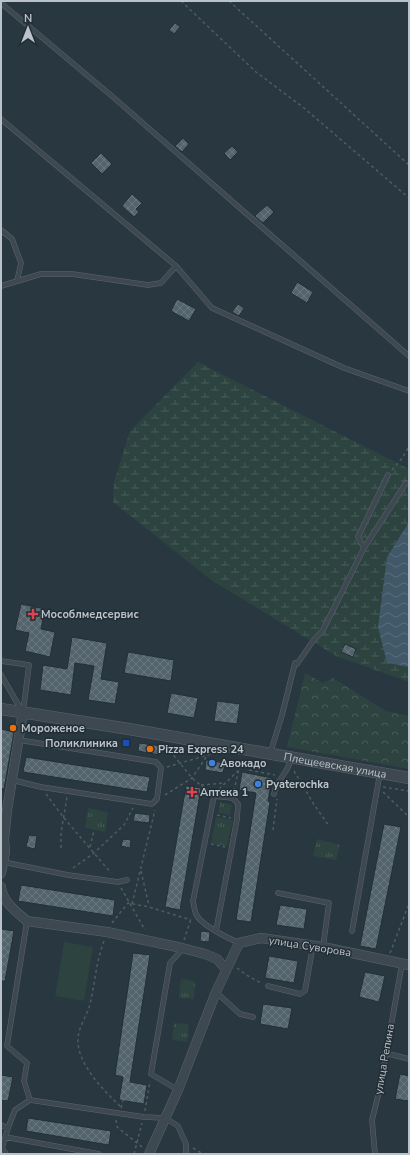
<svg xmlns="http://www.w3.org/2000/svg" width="410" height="1155" font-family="'Nunito Sans',sans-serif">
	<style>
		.grass { fill: url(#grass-tufts) }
		.forest { fill: url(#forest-crowns) }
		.wetland { fill: url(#wetland-marsh) }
		.garden { fill: #2c4340 }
		.water { fill: url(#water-waves) }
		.building { fill: url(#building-cross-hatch); stroke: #242f37 }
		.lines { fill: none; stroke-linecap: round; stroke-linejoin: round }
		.service-casing { stroke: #5b666d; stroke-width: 5.5 }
		.minor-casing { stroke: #5b666d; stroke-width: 10 }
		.tertiary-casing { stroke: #5b666d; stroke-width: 12 }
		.path { stroke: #4b5f5e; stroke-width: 1.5; stroke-dasharray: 3 3; stroke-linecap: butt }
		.service { stroke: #3d4850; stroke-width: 4.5 }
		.minor { stroke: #3d4850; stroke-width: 9 }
		.tertiary { stroke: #3d4850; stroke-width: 11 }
		.health-dot { fill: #e0444e; stroke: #222d35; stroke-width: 1.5 }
		.food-dot { fill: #e8710a; stroke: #222d35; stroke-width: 1.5 }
		.transit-dot { fill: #1a4fb4; stroke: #222d35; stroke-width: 1.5 }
		.shop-dot { fill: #3f7fe0; stroke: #222d35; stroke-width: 1.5 }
		.labels { text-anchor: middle; stroke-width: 3; stroke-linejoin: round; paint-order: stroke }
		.poi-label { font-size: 11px; font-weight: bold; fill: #bac3ca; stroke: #222d35; text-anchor: start }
		.street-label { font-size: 11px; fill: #bac3ca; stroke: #222d35 }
	</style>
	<defs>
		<pattern id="grass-tufts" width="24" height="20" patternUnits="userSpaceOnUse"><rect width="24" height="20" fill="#2c4340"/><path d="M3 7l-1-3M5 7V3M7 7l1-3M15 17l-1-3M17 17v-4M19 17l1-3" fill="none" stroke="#485c5a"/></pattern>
		<pattern id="forest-crowns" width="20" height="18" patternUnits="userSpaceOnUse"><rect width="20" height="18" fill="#2c4340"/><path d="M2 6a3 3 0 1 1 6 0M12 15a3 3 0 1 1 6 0" fill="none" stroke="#485c5a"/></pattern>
		<pattern id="wetland-marsh" width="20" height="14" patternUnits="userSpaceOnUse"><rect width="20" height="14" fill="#2c4340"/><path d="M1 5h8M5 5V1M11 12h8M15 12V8" fill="none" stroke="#485c5a"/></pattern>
		<pattern id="water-waves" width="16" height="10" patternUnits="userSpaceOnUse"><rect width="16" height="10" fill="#405868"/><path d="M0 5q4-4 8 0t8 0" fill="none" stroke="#5a6e7c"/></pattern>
		<pattern id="building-cross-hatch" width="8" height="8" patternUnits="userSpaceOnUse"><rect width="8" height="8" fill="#54646d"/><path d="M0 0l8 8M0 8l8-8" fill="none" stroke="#6a7980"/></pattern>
	</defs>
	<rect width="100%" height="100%" fill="#293740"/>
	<path class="grass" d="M220 802 232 805 230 815 218 813Z
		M88 808 108 812 105 832 85 828Z
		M216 817 233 820 227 846 211 843Z
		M317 839 340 845 336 860 313 856Z
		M181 979 195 981 194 999 179 998Z
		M174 1023 189 1024 187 1042 172 1040Z"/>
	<path class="forest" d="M305 673 323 683 333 678 386 711 409 716V769L287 747Z"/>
	<path class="wetland" d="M198 362 409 469V522L387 557V663L409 667V682L336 656 211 580 113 502 114 482 130 431Z"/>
	<path class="garden" d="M64 942 93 947 84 1001 55 996Z"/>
	<path class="water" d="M409 522V667L387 663 378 627 387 557Z"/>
	<path class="building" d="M175 23 180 27 174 34 169 30Z
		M183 138 189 144 182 152 175 146Z
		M232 146 238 152 230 160 224 153Z
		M101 153 112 164 102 174 91 163Z
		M132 194 142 203 136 209 139 212 134 217 122 206Z
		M267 205 274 212 263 223 255 216Z
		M297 282 313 292 307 303 291 293Z
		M177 299 196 309 189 321 171 311Z
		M238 304 244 308 239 316 232 312Z
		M21 604 45 609 41 629 55 632 50 657 25 651 29 633 15 630Z
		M72 637 107 643 101 679 119 682 115 704 88 700 94 666 75 663 71 695 40 690 43 665 67 669Z
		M345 644 356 649 353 657 341 652Z
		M128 652 174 660 171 681 124 673Z
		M171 693 198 698 194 718 167 713Z
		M217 701 240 704 237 724 214 721Z
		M1 729 14 732 4 789 1 788Z
		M139 743 161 746 160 755 138 751Z
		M26 757 150 777 147 792 23 772Z
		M206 760 225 763 223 773 205 770Z
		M242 772 272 778 268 801 270 802 251 922 236 920 256 793 239 790Z
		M186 786 201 788 180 910 165 907Z
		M135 813 150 815 149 823 133 821Z
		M384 824 401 827 376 949 360 946Z
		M29 835 37 836 35 849 26 847Z
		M123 839 131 840 130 848 121 846Z
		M21 885 115 900 113 916 18 901Z
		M280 905 307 909 304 929 276 925Z
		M1 929 14 931 5 981H1Z
		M201 931 210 932 209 942 200 941Z
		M133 953 150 955 130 1082 147 1085 144 1104 119 1100 123 1077 115 1075Z
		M269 956 298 961 294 983 265 978Z
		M365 972 385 976 379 1002 359 997Z
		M263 1004 292 1008 288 1029 260 1024Z
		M400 1074 409 1076V1101L395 1099Z
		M1 1075 13 1077 8 1101 1 1100Z
		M28 1118 111 1131 109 1145 26 1131Z"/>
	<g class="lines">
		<g class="service-casing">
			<path id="service" d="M1 3 113 97 409 356
				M1 119 176 266 212 308 344 368 409 391
				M1 230 12 239 21 263 17 281
				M1 286 41 274H72L148 285 161 283 176 266
				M364 548 358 537 388 475
				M1 661 29 665 23 712
				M297 664 313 641 323 630 364 548 406 483
				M1 675 22 711
				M270 754 282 715 295 663
				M12 780 41 787 152 804 157 799 161 768 156 762 19 740
				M274 794C276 780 290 771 291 758
				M3 862 68 875 118 882 127 880
				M278 893 329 903 323 947
				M27 921 7 1046 27 1063 24 1081 30 1100 144 1117 165 1118 178 1126 186 1144V1154
				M216 931 237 819 238 804 233 798 214 796 193 901C194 905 194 910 196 914 201 925 228 938 239 943
				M352 931 380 773
				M268 986 300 994 305 991 313 945
				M216 992 240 1014 253 1017
				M385 1053 409 1059
				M178 1090 151 1074 170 963 180 952 182 948
				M1 1125 8 1128 2 1148 6 1154
				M8 1128 15 1110 30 1100
				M5 1137 99 1154
				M375 1154 372 1120 380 1088 402 964"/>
		</g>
		<g class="minor-casing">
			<path id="minor" d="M1 873 5 852 4 839 7 810 23 712
				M1 887C2 901 16 912 27 921L107 932 182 948 205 954 217 959 226 969
				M149 1154 178 1090 216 992 239 943 261 938 323 947 409 965"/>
		</g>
		<g class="tertiary-casing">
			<g id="tertiary">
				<path id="s1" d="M1 709 129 729 409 778"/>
			</g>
		</g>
		<path class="path" d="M181 1 256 72 304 108 409 198
			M229 1 409 165
			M392 470 403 457 409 446
			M166 746 192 778 209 792
			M245 766 249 770 275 775
			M167 767 211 754
			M294 771 313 803 329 826
			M201 785 225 783
			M383 787 409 791
			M219 789 238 771
			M234 791 239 768 245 766 246 760
			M383 792 409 817
			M46 794 64 818 111 873
			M165 795 192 778 207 756
			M217 815 231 818
			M273 830 277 799
			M211 844 225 847
			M90 847 94 830
			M61 848V833L67 797
			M73 868 94 853 124 825 133 808
			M141 871 149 906
			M121 888 145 930
			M132 904 155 810
			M112 923 128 903 149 907 191 920
			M184 940 191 919
			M104 941C96 962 95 983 90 1004 87 1016 79 1026 78 1038 76 1063 104 1091 121 1107
			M390 953 409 904
			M237 968 248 976 261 983
			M121 1108 123 1100
			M145 1111 150 1081
			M116 1120 117 1127 142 1147
			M193 1148 203 1154
			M134 1154 142 1123"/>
		<use href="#service" class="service"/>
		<use href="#minor" class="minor"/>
		<use href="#tertiary" class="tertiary"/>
	</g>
	<g class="health-dot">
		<path d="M31 608h4v4h4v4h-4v4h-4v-4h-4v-4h4z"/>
		<path d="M190 786h4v4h4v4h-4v4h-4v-4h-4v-4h4z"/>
	</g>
	<g class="food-dot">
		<circle cx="13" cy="728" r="4"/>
		<circle cx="150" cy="749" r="4"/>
	</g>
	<rect class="transit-dot" x="122" y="739" width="8" height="8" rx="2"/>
	<g class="shop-dot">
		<circle cx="212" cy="763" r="4"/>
		<circle cx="258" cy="784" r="4"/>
	</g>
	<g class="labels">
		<g class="poi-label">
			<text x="41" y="618">Мособлмедсервис</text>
			<text x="21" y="732">Мороженое</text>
			<text x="118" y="747" text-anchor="end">Поликлиника</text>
			<text x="158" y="753">Pizza Express 24</text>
			<text x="220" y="767">Авокадо</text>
			<text x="266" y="788">Pyaterochka</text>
			<text x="200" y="796">Аптека 1</text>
		</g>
		<g class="street-label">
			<text dy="4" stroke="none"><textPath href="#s1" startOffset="339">Плещеевская улица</textPath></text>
			<text transform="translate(310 946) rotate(9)" y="4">улица Суворова</text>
			<text transform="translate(384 1059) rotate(-80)" y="4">улица Репина</text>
		</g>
	</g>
	<rect width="410" height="1155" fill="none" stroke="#bac3ca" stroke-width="4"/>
	<g transform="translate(28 28)" stroke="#222d35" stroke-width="3" paint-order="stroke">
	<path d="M0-3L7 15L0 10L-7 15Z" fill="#bac3ca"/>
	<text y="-6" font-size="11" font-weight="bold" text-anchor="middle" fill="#bac3ca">N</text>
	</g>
</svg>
